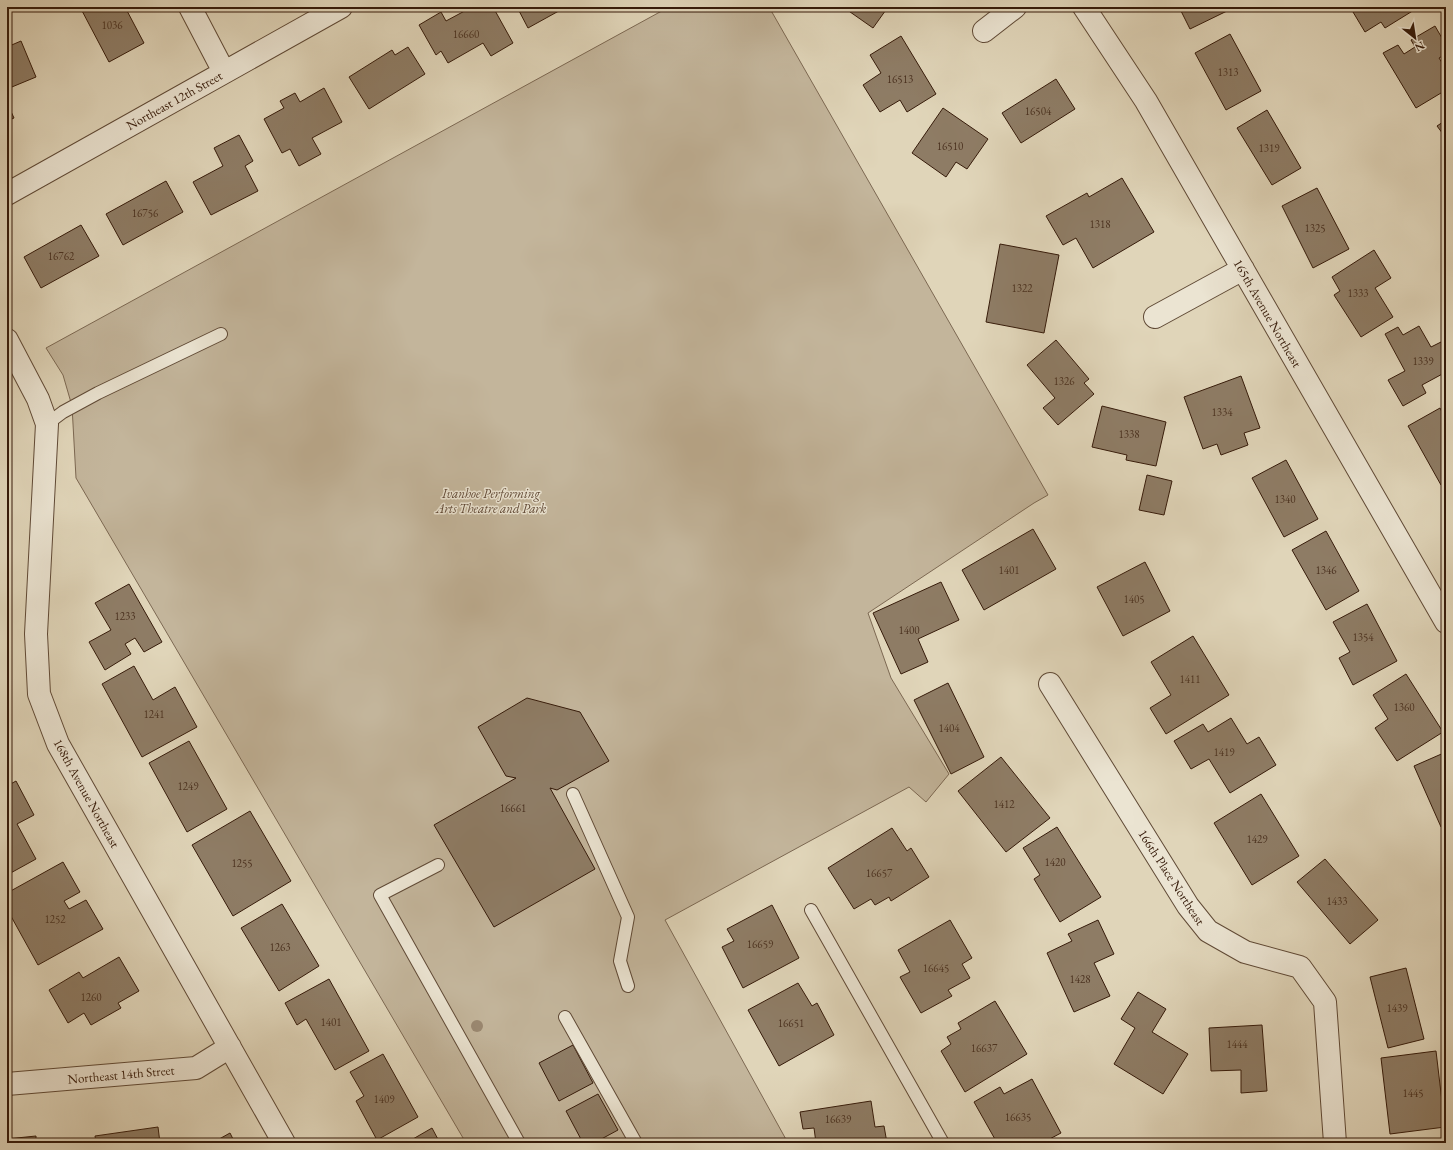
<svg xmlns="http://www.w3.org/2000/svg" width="1453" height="1150" font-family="'EB Garamond',serif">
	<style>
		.green { fill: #c3b59b; stroke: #7c6852 }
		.building { fill: #8e7c65; stroke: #361b0a }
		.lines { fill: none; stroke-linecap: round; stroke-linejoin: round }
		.service-casing { stroke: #604a36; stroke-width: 14 }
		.minor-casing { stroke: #604a36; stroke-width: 24 }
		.service { stroke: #ebe4d2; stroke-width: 12 }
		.minor { stroke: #ebe4d2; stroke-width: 22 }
		.tree { fill: #9a8871 }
		.labels { text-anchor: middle; stroke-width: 3; stroke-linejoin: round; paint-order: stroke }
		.number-label { font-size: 11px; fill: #4c3321 }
		.street-label { font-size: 13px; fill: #361b0a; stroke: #ebe4d2 }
		.park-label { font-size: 13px; font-style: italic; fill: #604936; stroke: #ebe4d2 }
	</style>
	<rect width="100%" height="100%" fill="#e0d5b9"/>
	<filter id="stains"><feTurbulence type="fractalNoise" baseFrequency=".005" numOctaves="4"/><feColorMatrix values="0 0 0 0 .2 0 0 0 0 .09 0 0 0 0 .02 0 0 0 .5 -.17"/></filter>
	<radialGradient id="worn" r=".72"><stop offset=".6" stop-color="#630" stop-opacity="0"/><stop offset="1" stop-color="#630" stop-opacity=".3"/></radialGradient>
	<path class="green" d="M669 7H769L1048 495 1034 503 868 613 891 678 949 774 926 802 909 787 665 920 788 1143H466L76 478 72 406 63 375 46 348Z"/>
	<path class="building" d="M80 7H125L144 43 109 62Z
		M472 7H493L513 43 491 56 483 43 448 63 441 51 436 55 419 25 441 12 446 21Z
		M517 7H566L528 28Z
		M843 7H888L873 28Z
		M1179 7H1225L1227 11 1190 29Z
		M1350 7H1419L1385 28 1381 22 1365 32Z
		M1435 26 1446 45V54L1439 58 1446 69V90L1416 108 1383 53 1398 45 1404 54 1415 47 1411 40Z
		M1230 34 1261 91 1226 110 1195 53Z
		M901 36 936 94 907 112 900 100 880 112 863 85 881 73 870 55Z
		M21 41 36 77 7 89V47Z
		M408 47 425 74 369 109 349 77 392 50 395 55Z
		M1056 79 1075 109 1021 143 1002 113Z
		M324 88 342 122 312 138 321 154 299 166 290 149 282 153 264 119 284 108 280 101 295 93 300 102Z
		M7 103 14 118 7 121Z
		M943 108 988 139 967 169 956 162 946 177 912 153Z
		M1267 110 1301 168 1272 185 1237 128Z
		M1446 120V138L1437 126Z
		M239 135 253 161 245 166 258 191 211 215 193 182 223 166 214 148Z
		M1122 178 1154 232 1093 268 1076 238 1063 245 1046 216 1087 193 1089 197Z
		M166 181 183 212 123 245 106 214Z
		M1317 188 1349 249 1313 268 1282 206Z
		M81 225 99 256 41 288 24 257Z
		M1000 244 1059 255 1044 333 986 322Z
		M1374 250 1391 278 1375 288 1393 317 1361 337 1334 295 1340 291 1332 277Z
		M1419 326 1431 347 1441 342 1446 351V372L1422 385 1426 393 1403 406 1388 380 1405 371 1385 334 1398 327 1403 335Z
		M1056 340 1089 379 1084 383 1094 394 1058 425 1043 408 1055 398 1027 365Z
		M1241 376 1260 428 1244 433 1248 445 1221 455 1217 444 1203 449 1184 397Z
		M1102 406 1166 422 1156 466 1126 460 1127 455 1092 447Z
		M1440 408 1446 420V483L1441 485 1408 426Z
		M1286 460 1318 519 1284 537 1252 478Z
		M1147 475 1172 481 1164 515 1139 510Z
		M1033 529 1056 569 984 610 962 570Z
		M1326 531 1359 591 1326 610 1292 550Z
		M1145 562 1170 611 1123 636 1097 587Z
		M941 582 959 620 918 639 928 662 901 674 873 613Z
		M129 584 162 642 144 652 135 638 125 644 131 654 105 670 89 642 111 630 95 603Z
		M1367 604 1397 661 1353 685 1339 658 1350 652 1333 622Z
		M1193 636 1229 695 1166 734 1150 708 1171 695 1151 662Z
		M134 666 153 700 175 687 197 727 142 757 102 684Z
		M1406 674 1443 732 1397 761 1375 728 1388 719 1373 695Z
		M948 683 984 757 951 774 914 700Z
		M527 698 580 712 609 761 557 790 550 788 595 869 494 927 434 825 516 778 506 776 478 727Z
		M1231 718 1247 744 1259 737 1276 765 1230 793 1209 759 1191 769 1174 741 1203 724 1208 732Z
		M189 741 227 809 187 832 149 763Z
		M1446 752V825L1441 827 1414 766Z
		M1001 757 1050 818 1006 852 958 791Z
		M16 781 34 815 17 824 36 859 7 875V786Z
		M1261 794 1299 856 1252 885 1214 823Z
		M250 811 291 881 233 916 192 845Z
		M1057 827 1101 897 1060 922 1034 879 1040 875 1023 848Z
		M892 828 907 851 911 848 929 877 891 901 889 897 875 905 871 899 854 909 828 868Z
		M1325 859 1378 920 1350 944 1297 882Z
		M63 862 80 892 64 901 69 909 86 900 103 929 38 965 7 909V893Z
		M282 904 319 966 279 991 241 928Z
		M772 905 799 958 743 988 722 947 734 941 727 929Z
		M950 920 972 958 962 964 970 978 948 990 952 996 921 1013 900 977 910 972 898 950Z
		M1098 920 1114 954 1094 963 1110 996 1074 1012 1047 953 1072 941 1068 934Z
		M119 957 139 991 118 1003 121 1008 91 1025 84 1013 68 1023 49 990 79 972 83 978Z
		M1406 968 1424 1039 1388 1048 1370 977Z
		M329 979 369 1051 335 1070 306 1019 297 1025 285 1003Z
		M798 983 812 1006 817 1003 834 1035 779 1066 748 1010Z
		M1138 992 1166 1009 1152 1032 1188 1054 1163 1094 1114 1064 1135 1028 1121 1019Z
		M995 1001 1027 1054 965 1092 941 1051 951 1044 947 1037 961 1029 958 1023Z
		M1262 1025 1267 1091 1241 1093V1070L1211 1071 1209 1028Z
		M573 1045 593 1083 559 1101 539 1063Z
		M1436 1051 1445 1127 1390 1134 1381 1058Z
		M383 1054 418 1117 377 1140 356 1101 364 1096 350 1072Z
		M1032 1079 1061 1133 1042 1143H1002L1000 1139 996 1141 974 1102 1000 1087 1004 1094Z
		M598 1094 618 1130 594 1143H583L566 1111Z
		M871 1101 875 1127 884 1126 887 1143H816L814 1128 803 1129 800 1112Z
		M158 1127 160 1143H96L95 1136Z
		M432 1128 440 1143H406Z
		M230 1133 235 1143H212Z
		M36 1136V1143H7V1139Z"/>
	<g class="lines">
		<g class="service-casing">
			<path id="service" d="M47 424 63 412 98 393 221 334
				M573 794 628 917 620 961 628 986
				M438 865 380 895 519 1143
				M811 910 943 1143
				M565 1017 636 1143"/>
		</g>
		<g class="minor-casing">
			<path id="minor" d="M190 7 224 72
				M1084 7 1146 101 1446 622
				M984 31 1015 7
				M7 194 341 7
				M1155 317 1243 269
				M7 340 38 399 47 424 36 634 39 694 58 744 284 1143
				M1050 684 1188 906 1208 931 1245 952 1300 967 1325 1002 1335 1143
				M7 1084 196 1068 230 1047"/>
		</g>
		<use href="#service" class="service"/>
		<use href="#minor" class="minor"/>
	</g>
	<circle class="tree" cx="477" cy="1026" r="6"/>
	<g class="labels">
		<g class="number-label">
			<text x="112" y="29">1036</text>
			<text x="466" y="38">16660</text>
			<text x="1228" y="76">1313</text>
			<text x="900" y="83">16513</text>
			<text x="1038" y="115">16504</text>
			<text x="950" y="150">16510</text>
			<text x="1269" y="152">1319</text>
			<text x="145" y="217">16756</text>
			<text x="1100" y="228">1318</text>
			<text x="1315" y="232">1325</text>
			<text x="61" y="260">16762</text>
			<text x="1022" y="292">1322</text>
			<text x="1358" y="297">1333</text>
			<text x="1423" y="365">1339</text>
			<text x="1064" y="385">1326</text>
			<text x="1222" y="416">1334</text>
			<text x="1129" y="438">1338</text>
			<text x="1285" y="503">1340</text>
			<text x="1009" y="574">1401</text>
			<text x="1326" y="574">1346</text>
			<text x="1134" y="603">1405</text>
			<text x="125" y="620">1233</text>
			<text x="909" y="634">1400</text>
			<text x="1363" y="641">1354</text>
			<text x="1190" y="683">1411</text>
			<text x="1404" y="711">1360</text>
			<text x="154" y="718">1241</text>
			<text x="949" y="732">1404</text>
			<text x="1224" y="756">1419</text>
			<text x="188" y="790">1249</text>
			<text x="1004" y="808">1412</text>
			<text x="513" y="812">16661</text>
			<text x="1257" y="843">1429</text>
			<text x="1055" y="866">1420</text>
			<text x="242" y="867">1255</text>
			<text x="879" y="877">16657</text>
			<text x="1337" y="905">1433</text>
			<text x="55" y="923">1252</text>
			<text x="760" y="948">16659</text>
			<text x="280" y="951">1263</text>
			<text x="936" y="972">16645</text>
			<text x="1080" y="983">1428</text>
			<text x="91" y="1001">1260</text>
			<text x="1397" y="1012">1439</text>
			<text x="331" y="1026">1401</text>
			<text x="791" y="1027">16651</text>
			<text x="1237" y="1048">1444</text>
			<text x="984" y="1052">16637</text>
			<text x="1413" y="1097">1445</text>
			<text x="384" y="1103">1409</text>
			<text x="1018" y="1121">16635</text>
			<text x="838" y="1123">16639</text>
		</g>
		<g class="street-label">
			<text transform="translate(174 100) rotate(-29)" y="5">Northeast 12th Street</text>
			<text transform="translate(1268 313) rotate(60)" y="5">165th Avenue Northeast</text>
			<text transform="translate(87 793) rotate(61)" y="5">168th Avenue Northeast</text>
			<text transform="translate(1172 877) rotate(57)" y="5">166th Place Northeast</text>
			<text transform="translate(121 1074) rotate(-5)" y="5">Northeast 14th Street</text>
		</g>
		<g class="park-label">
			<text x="491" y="498">Ivanhoe Performing<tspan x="491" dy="15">Arts Theatre and Park</tspan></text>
		</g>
	</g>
	<rect width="1453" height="1150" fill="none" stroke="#e0d5b9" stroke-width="24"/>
	<rect x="8" y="8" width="1437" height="1134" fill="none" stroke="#361b0a" stroke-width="2"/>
	<rect x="12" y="12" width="1429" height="1126" fill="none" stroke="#361b0a"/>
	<g transform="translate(1415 38) rotate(150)" stroke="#ebe4d2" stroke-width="3" paint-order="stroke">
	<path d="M0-3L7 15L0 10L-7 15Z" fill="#361b0a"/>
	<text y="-6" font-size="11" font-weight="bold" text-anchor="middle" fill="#361b0a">N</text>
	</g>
	<rect width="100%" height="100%" filter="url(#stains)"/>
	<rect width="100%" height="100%" fill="url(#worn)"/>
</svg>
